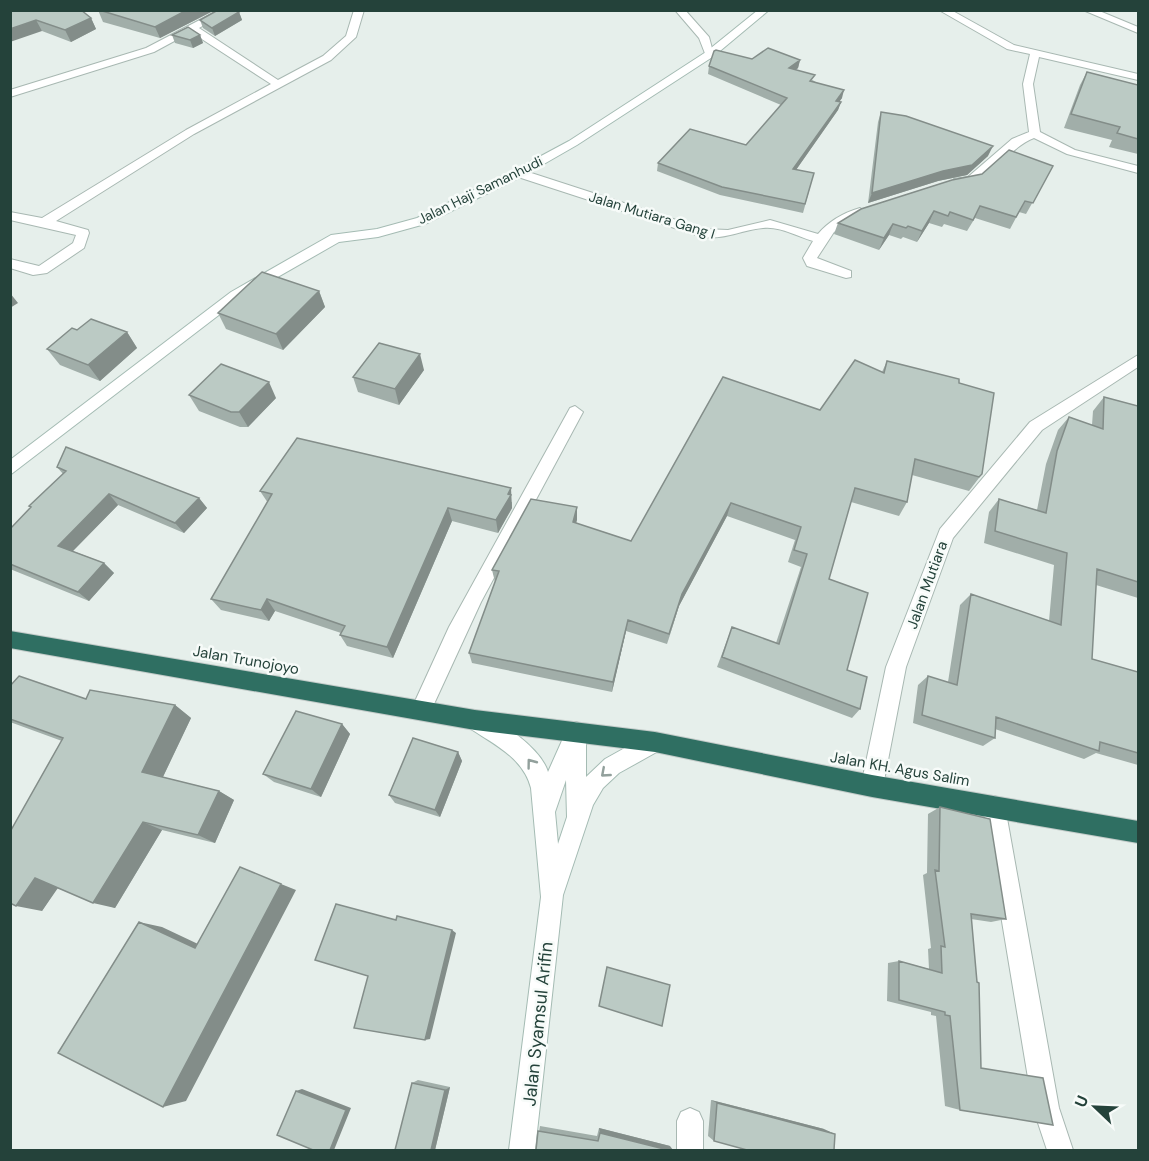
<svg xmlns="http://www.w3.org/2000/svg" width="1149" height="1161" font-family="'DM Sans',sans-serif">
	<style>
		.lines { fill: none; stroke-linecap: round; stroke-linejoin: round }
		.lane-casing { stroke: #a8b8b2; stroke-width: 2 }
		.street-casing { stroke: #a8b8b2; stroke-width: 2 }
		.secondary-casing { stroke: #a4bbb3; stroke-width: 2 }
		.highway-casing { stroke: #c2cac8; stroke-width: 2 }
		.lane { fill: #fff; fill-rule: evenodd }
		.street { fill: #fff; fill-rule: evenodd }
		.secondary { fill: #fff; fill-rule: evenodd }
		.highway { fill: #2f6f62; fill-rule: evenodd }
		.wall { fill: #a1aea9 }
		.shaded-wall { fill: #838d89 }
		.building { fill: #bbcac4; stroke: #838d89; stroke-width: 1.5 }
		.oneway { stroke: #92a09c }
		.labels { text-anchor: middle; stroke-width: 5; stroke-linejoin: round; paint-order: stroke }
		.far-street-label { font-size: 14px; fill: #24423a; stroke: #f7fbf9 }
		.street-label { font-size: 15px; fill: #24423a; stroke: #f7fbf9 }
		.near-street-label { font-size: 18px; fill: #24423a; stroke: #f7fbf9 }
	</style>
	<rect width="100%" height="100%" fill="#e6efeb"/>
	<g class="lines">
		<g class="lane-casing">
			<path id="lane" d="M575 406 583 412 481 602 428 717 421 719 414 717 411 710 449 627 570 408Z"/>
		</g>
		<g class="street-casing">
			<path id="street" d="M219 10H231L199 28 278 80 323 56 346 36 354 10H364L356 37 331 60 194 134 56 221 88 230 89 233 84 248 47 273 33 275 10 268V259L39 266 73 243 76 235 10 220V212L42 218 186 130 271 84 191 32 154 52 10 97V90L146 48Z
				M675 10H685L709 37 714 56H706L699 38Z
				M939 10H951L1014 45 1138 74V80L1039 57 1033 84 1040 132 1075 150 1138 166V173L1067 154 1034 138C1007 148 983 191 954 185V179L968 177 1012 139 1029 132 1023 84 1030 54 1007 49Z
				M1083 10H1097L1138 27V33Z
				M519 169 704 229 728 230 770 220 818 234C829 221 843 213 860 208L866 212 834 232 817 258 851 271V277L846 278 807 266 803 258 813 241C796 236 780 226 763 228 741 230 725 240 702 237L515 176V170Z
				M1138 355V367L1042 430 953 538 906 667 883 786 879 793 872 797 865 793 861 786 886 667 940 529 1030 422Z
				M994 796 1002 799 1005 807 1059 1108 1073 1150H1047L1033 1108 983 807 986 799Z
				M690 1108 699 1112 703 1121V1150H677V1121L681 1112Z"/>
		</g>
		<g class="secondary-casing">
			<path id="secondary" d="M758 10H769L714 56 577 145 523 176 425 224 378 237 339 242 241 298 10 475V460L231 292 331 235 377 229 417 218 515 170 569 141 706 52Z
				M475 710C498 719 541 748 548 772L569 725 576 722 583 725 586 732V777L605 759 648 735 655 732 662 735 665 742 662 749 619 773 603 788 593 805 563 895 535 1150H509L541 897 531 788C523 757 493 744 468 727L465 720 468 713ZM566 780 567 817 558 844 555 812Z"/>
		</g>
		<g class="highway-casing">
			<path id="highway" d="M10 631 475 710 655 732 872 775 1138 821V843L872 797 655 752 475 730 10 648Z"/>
		</g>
		<use href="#lane" class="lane"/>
		<use href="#street" class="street"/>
		<use href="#secondary" class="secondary"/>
		<use href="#highway" class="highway"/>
	</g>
	<path class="wall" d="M10 10 91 18 96 29 71 42 42 31Z
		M98 10 213 11 160 38 103 22Z
		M239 12 242 20 215 36 203 28 200 20Z
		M172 35H200L203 43 193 48 175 43Z
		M752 59 800 60 798 68 796 70 842 98 839 102H841L838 110 796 170 814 173 803 213 720 195 657 171 658 163 746 145 781 105 708 74 709 66Z
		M1087 72 1138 85V154L1109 147 1112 140 1064 128 1080 85Z
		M881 112 988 156 967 175 938 181 868 203 878 122Z
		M1053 166 1026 214 1019 212 1010 229 975 218 967 231 944 224 942 227 929 223 917 242 903 237 901 239 889 235 879 250 834 234 838 223Z
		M319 291 325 307 283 350 226 329 218 313Z
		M77 330 127 332 137 348 100 381 60 365 47 349Z
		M887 361 959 383 982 474 969 491 912 475 907 502 899 516 851 502 829 579 847 670 860 709 852 718 717 667 732 627 776 643 801 567 788 562 795 540 727 516 679 606 667 644 626 631 612 692 472 663 469 653 495 582 492 570 577 507 576 523 631 541 820 410 882 372Z
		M424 370 399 405 358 392 353 377Z
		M189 395 276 398 248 427H240L199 411Z
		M1104 397 1138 406V598L1096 585 1092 659 1138 672V765L1096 753 1084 759 995 729V738L983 746 913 723 918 685 928 676 948 682 960 605 971 594 1049 621 1054 565 984 543 989 512 999 499 1037 510 1046 464 1058 430 1069 417 1092 425 1093 411Z
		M57 467 199 498 207 508 184 533 118 505 73 551 104 563 114 573 89 601 10 569V529L31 508 29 506 63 474Z
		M260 491 512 502V508L498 533 452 521 393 658 347 646 340 635 341 633 275 611 269 621 221 610 211 599 268 503Z
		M10 686 86 699 175 705 191 718 163 777 219 791 234 800 215 843 162 830 115 908 57 888 42 911 62 741 10 722Z
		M342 724 350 734 321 797 274 782 263 774Z
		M458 752 462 761 440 817 395 803 389 795Z
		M940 807 1006 919 991 922 971 919 960 1110 945 1106 936 1016 931 1015V1012L887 1001 888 963 899 961 929 969 928 949 931 948 923 875 927 873 928 814Z
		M418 1080 450 1087 435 1150 412 1083Z
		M711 1100 824 1129 714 1141 708 1136Z
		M540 1126 597 1136 599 1128 670 1146 536 1150Z"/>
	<path class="shaded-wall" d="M187 10 213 11 160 38 155 27Z
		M239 12 242 20 215 36 212 28Z
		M91 18 96 29 71 42 65 30Z
		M36 20 42 31 10 42V29Z
		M200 35 203 43 193 48 190 40Z
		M800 60 798 68 787 76 789 68Z
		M844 90 842 98 834 109 836 101Z
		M841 102 838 110 791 177 793 169Z
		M993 146 988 156 967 175 938 181 868 203 872 193Z
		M934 211 929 223 917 242 922 231Z
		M893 224 889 235 879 250 884 238Z
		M319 291 325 307 283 350 276 334Z
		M10 293 18 303 10 308Z
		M127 332 137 348 100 381 88 365Z
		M420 354 424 370 399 405 395 389Z
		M269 382 276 398 248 427 239 412Z
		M511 488 512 508 498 533 496 520Z
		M109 494 118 505 68 556 58 546Z
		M199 498 207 508 184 533 175 523Z
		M731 503 727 516 679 606 667 644 682 594Z
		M577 507V520L573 535V522Z
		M448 508 452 521 393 658 387 647Z
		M104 563 114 573 89 601 78 592Z
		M267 599 275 611 269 621 261 610Z
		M628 620 626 631 612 692 613 682Z
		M175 705 191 718 160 783 142 772Z
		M342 724 350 734 321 797 311 789Z
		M458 752 462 761 440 817 435 810Z
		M219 791 234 800 215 843 198 835Z
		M143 822 162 830 115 908 93 903Z
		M35 878 60 885 42 911 16 906Z
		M281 884 296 890 186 1101 163 1107Z
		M139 922 162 927 215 952 195 948Z
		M452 930 456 933 430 1039 425 1040Z
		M450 1087 435 1150H431L445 1090Z
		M302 1089 351 1108 334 1150H330L296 1091Z
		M711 1100 824 1129 835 1134 717 1103Z
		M599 1128 670 1146 673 1150H668L600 1133Z"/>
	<path class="building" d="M10 10H81L91 18 65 30 36 20 10 29Z
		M99 10H187L155 27Z
		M218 10H233L239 12 212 28 200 20Z
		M188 27 200 35 190 40 172 35Z
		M768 48 800 60 789 68 815 75 810 81 844 90 836 101 841 102 793 169 814 173 805 204 722 187 658 163 690 129 746 145 787 98 709 66 714 51 716 50 752 59Z
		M1087 72 1138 85V139L1117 133 1120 127 1071 114Z
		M881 112 906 116 993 146 972 165 943 171 872 193Z
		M1009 150 1053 166 1033 203 1025 201 1016 217 980 206 973 220 950 212 948 216 934 211 922 231 908 226 906 228 893 224 884 238 838 223 861 209 952 180 982 174Z
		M262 272 319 291 276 334 218 313Z
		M91 319 127 332 88 365 47 349 72 328 77 330Z
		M379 343 420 354 395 389 353 377Z
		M855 360 884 373 887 361 959 379V383L994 393 982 474 979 477 915 459 907 502 855 488 829 579 868 593 847 670 867 677 860 709 722 657 732 627 779 644 807 554 794 550 801 527 731 503 682 594 669 634 628 620 613 682 469 653 499 571 492 570 531 499 577 507 573 522 631 541 723 377 820 410Z
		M221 364 269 382 239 412H231L189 395Z
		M1104 397 1138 406V582L1097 569 1092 659 1138 672V753L1100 742 1099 751 996 717 995 738 922 715 928 676 957 685 971 594 1061 625 1067 553 995 531 999 499 1046 513 1057 451 1069 417 1103 429Z
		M297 438 511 488 508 494 511 495 496 520 448 508 387 647 340 635 345 626 267 599 261 610 211 599 272 494 260 491Z
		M66 447 199 498 175 523 109 494 58 546 104 563 78 592 10 564V529L31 507 29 506 66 471 57 467Z
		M19 676 86 699 90 690 175 705 142 772 219 791 198 835 143 822 93 903 35 878 16 906 10 903V832L63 738 10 719V686Z
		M296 711 342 724 311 789 263 774Z
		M413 738 458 752 435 810 389 795Z
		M940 807 990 819 1006 919 971 914 977 982 979 983 981 1068 1043 1078 1053 1125 960 1110 950 1016 945 1015V1012L899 1000V961L942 973 941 946 945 947 935 870 939 871Z
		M240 867 281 884 163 1107 58 1053 139 922 195 948Z
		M336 904 396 920 397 916 452 930 425 1040 354 1028 368 976 315 960Z
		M607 967 670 985 662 1026 599 1006Z
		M412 1083 445 1090 431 1150H395Z
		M296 1091 346 1110 330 1150H313L277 1135Z
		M717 1103 835 1134 834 1150H747L714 1141Z
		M538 1131 598 1141 600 1133 668 1150H536Z"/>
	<defs><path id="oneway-chevron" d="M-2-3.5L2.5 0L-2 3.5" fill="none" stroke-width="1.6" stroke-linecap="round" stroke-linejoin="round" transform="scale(1.5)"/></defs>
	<g class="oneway">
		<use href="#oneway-chevron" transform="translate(531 763) rotate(-127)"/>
		<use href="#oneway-chevron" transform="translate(605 773) rotate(139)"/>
	</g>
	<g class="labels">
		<g class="far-street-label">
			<text transform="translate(480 190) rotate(-26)" y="5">Jalan Haji Samanhudi</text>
			<text transform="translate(652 215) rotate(17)" y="5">Jalan Mutiara Gang I</text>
		</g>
		<g class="street-label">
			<text transform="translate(927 585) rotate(-70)" y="5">Jalan Mutiara</text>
			<text transform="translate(246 660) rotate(10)" y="5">Jalan Trunojoyo</text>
			<text transform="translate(900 769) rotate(10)" y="5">Jalan KH. Agus Salim</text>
		</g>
		<g class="near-street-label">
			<text transform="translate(538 1024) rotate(-84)" y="6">Jalan Syamsul Arifin</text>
		</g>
	</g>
	<rect width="1149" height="1161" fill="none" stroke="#24423a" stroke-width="24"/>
	<g transform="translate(1095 1107) rotate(293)" stroke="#f7fbf9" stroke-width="4.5" paint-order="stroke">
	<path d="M0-4.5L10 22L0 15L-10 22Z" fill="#24423a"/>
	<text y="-9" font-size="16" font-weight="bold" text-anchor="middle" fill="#24423a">U</text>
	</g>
</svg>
